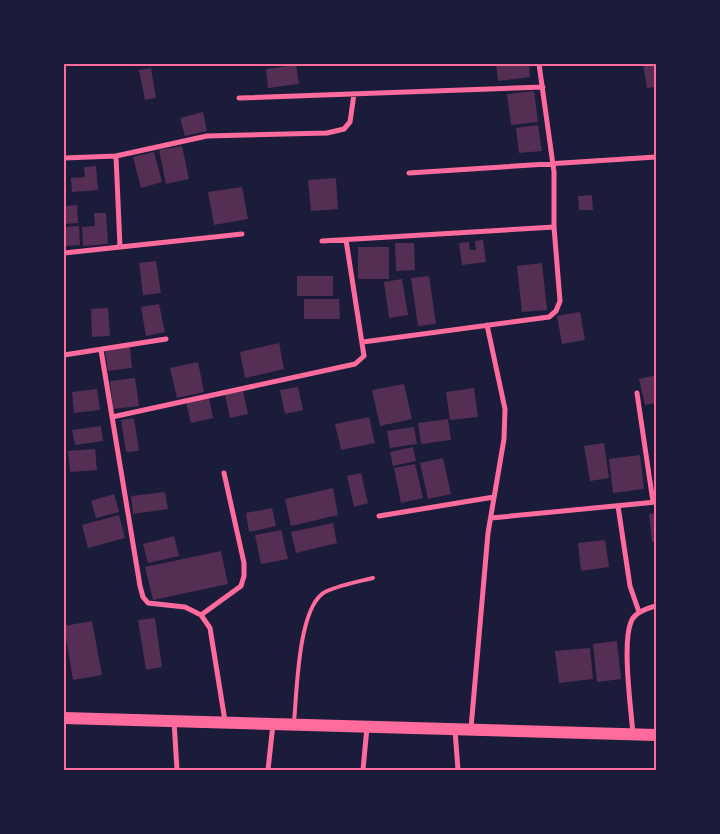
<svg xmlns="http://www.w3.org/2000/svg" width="720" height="834" font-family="Quicksand,sans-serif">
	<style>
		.building { fill: #542f53 }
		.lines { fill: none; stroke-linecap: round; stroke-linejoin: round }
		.service { stroke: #ff6b9d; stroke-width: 4 }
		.minor { stroke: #ff6b9d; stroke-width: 5 }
		.primary { stroke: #ff6b9d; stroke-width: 12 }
		.neatline { fill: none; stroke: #ff6b9d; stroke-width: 2 }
	</style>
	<rect width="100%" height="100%" fill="#1b1b3a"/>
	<path class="building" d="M496 64H529L530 77 498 81Z
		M643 64H656V87L647 88Z
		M296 65 299 84 268 88 266 69Z
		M151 68 156 98 145 100 139 70Z
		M534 91 538 122 511 125 507 94Z
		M203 112 207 131 185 136 180 118Z
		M538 125 542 151 519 153 516 128Z
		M182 146 189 179 166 184 159 150Z
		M154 152 162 182 141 188 133 157Z
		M96 166 98 190 72 192 71 178 85 177 84 167Z
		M336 178 338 209 311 211 308 180Z
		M242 187 248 219 214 225 208 192Z
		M592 195 593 210H579L578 196Z
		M77 205 78 223 64 224V206Z
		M94 213H106L108 244 83 246 82 227 95 226Z
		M79 226 80 245 64 246V227Z
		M483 240 486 262 462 265 459 243 469 242 470 250H476L475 241Z
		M395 243H414L415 270 396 271Z
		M358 247H389V279H358Z
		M156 261 161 293 143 295 139 263Z
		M542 263 547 310 522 312 517 266Z
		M297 276H333V296H297Z
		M429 276 436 324 418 326 411 278Z
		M402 279 408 315 389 318 384 282Z
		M304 299H339L340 319H304Z
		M159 304 165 332 146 336 141 307Z
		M108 308 110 336 92 337 91 309Z
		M580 312 585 340 562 344 557 316Z
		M279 343 284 369 245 378 240 352Z
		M130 347 132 368 108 371 105 351Z
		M198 362 204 392 177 398 170 368Z
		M656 375V403L645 405 639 379Z
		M135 378 139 406 113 409 110 381Z
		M404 384 412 419 380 426 372 390Z
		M298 387 303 410 285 414 280 390Z
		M474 388 478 417 450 420 446 392Z
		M97 389 100 410 74 413 72 392Z
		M243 391 248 414 230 418 225 395Z
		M209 398 213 418 191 423 186 402Z
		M369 417 375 443 341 450 335 424Z
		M134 418 139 451 126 452 121 420Z
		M448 419 451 440 421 444 418 423Z
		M101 426 103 441 75 445 72 430Z
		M414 427 417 444 390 448 387 431Z
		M604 443 609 478 590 481 584 446Z
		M413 447 416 461 393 466 390 452Z
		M95 449 97 470 70 472 68 451Z
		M640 455 644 489 613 493 609 459Z
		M443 458 451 494 428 499 420 463Z
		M415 464 423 498 401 503 394 468Z
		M361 473 368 503 354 507 347 476Z
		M333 488 338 515 291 526 285 499Z
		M165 492 168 509 133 514 131 496Z
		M114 494 119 512 96 518 91 501Z
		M272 508 276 526 249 532 246 513Z
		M656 513V542H652L649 514Z
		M119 515 125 538 88 548 82 525Z
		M333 523 337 543 296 553 291 532Z
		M281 530 288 559 261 564 255 535Z
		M174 536 179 556 148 563 143 544Z
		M605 540 609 567 581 571 578 543Z
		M221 551 228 584 153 600 145 567Z
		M155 618 162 667 146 670 138 620Z
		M92 621 102 675 73 680 64 626Z
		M617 641 621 679 597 682 593 644Z
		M590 648 593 679 559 683 555 651Z"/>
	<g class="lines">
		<path class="service" d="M294 722C297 691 298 613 322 594 330 587 361 581 373 578"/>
		<path class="minor" d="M239 98 543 87
			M116 156 120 247
			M64 158 116 156 207 136 327 133 344 129 350 122 354 94
			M409 173 656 157
			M322 241 554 227
			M64 253 242 234
			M363 342 549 317 556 311 560 301 554 227V172L539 64
			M101 350 140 586 143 597 148 603 185 607 201 615 210 628 225 721
			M64 355 166 339
			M637 393 653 502
			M112 417 355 364 364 356 346 240
			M618 506 630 586 639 612
			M379 516 494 497
			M491 518 656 502
			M201 615 241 586 244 576V563L224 473
			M174 721 177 770
			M471 728 488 533 504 439 505 409 487 325
			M455 730 458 770
			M633 734C631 709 622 643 631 622 634 613 648 608 656 606
			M268 770 273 724
			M363 770 367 727"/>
		<path class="primary" d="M64 718 656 735"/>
	</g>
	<rect width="720" height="834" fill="none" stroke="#1b1b3a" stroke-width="130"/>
	<rect x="65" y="65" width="590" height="704" class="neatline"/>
</svg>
